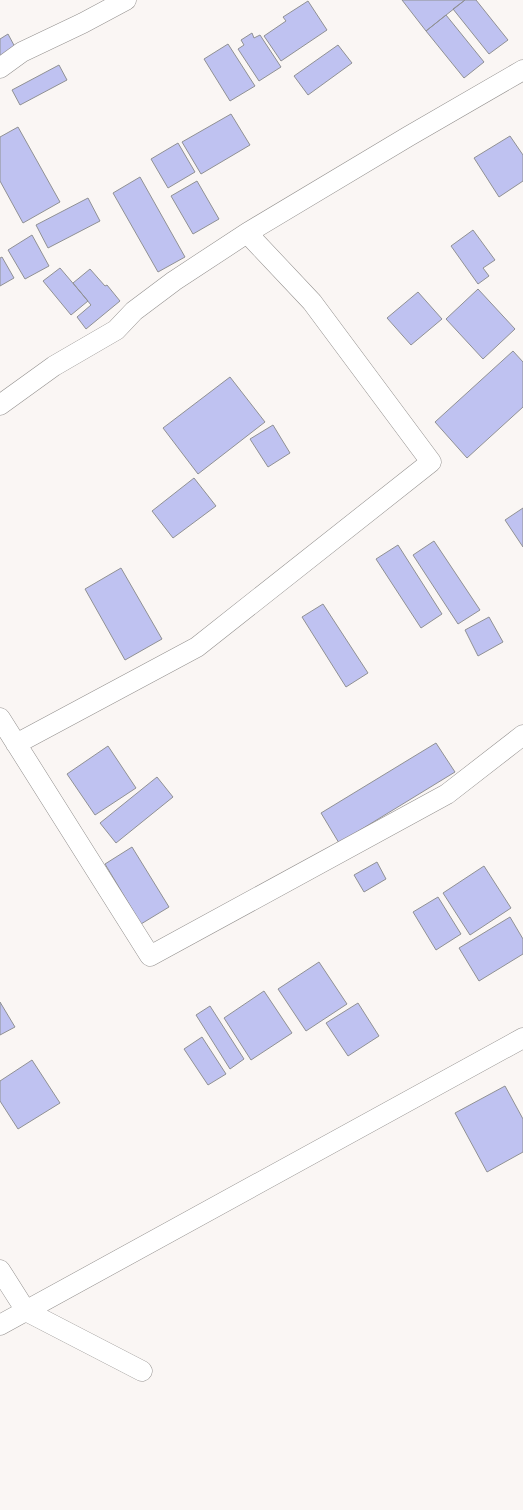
<svg xmlns="http://www.w3.org/2000/svg" width="523" height="1510" font-family="Lato,sans-serif">
	<style>
		.building { fill: #bfc2f1; stroke: #909194 }
		.lines { fill: none; stroke-linecap: round; stroke-linejoin: round }
		.minor-casing { stroke: #93908e; stroke-width: 21 }
		.minor { stroke: #fff; stroke-width: 20 }
	</style>
	<rect width="100%" height="100%" fill="#faf6f4"/>
	<path class="building" d="M402 0H465L426 31Z
		M465 0H476L508 40 489 54 453 9Z
		M308 1 327 30 281 61 264 36 286 21 283 17Z
		M446 15 484 62 464 78 426 31Z
		M252 33 254 38 260 35 281 67 259 81 238 49 244 45 241 40Z
		M8 34 16 49 0 59V39Z
		M228 44 255 86 230 101 204 59Z
		M338 45 352 63 308 95 294 76Z
		M59 65 67 80 20 105 12 90Z
		M231 114 250 145 201 174 182 142Z
		M18 127 60 202 23 223 0 181V137Z
		M510 136 523 155V181L499 197 474 158Z
		M178 143 195 172 168 188 151 159Z
		M140 177 185 257 158 272 113 193Z
		M197 181 219 219 193 234 171 196Z
		M88 198 100 221 48 248 36 225Z
		M473 230 495 260 483 268 489 276 478 284 451 246Z
		M32 235 49 266 25 279 8 250Z
		M2 257 14 278 0 286V258Z
		M60 268 88 301 71 315 43 281Z
		M90 269 105 286 107 285 120 301 86 329 77 317 91 305 73 283Z
		M478 289 515 329 483 359 446 319Z
		M418 292 442 319 411 345 387 318Z
		M513 351 523 362V407L467 458 435 422Z
		M230 377 265 422 198 474 163 428Z
		M273 425 290 453 268 467 250 439Z
		M194 478 216 506 173 538 152 511Z
		M523 508V547L505 520Z
		M434 541 480 610 458 624 413 555Z
		M398 545 442 614 421 628 376 559Z
		M121 568 162 639 125 660 85 589Z
		M323 604 368 673 346 687 302 617Z
		M489 617 503 642 478 656 465 630Z
		M436 743 455 772 339 843 321 813Z
		M108 746 136 788 95 815 67 774Z
		M157 777 173 797 116 843 100 823Z
		M132 847 169 907 141 924 105 864Z
		M377 862 386 879 364 892 354 875Z
		M484 866 511 908 470 935 443 893Z
		M438 897 461 934 436 950 413 912Z
		M510 917 523 939V954L479 981 459 948Z
		M319 962 347 1004 306 1031 278 989Z
		M264 991 292 1033 251 1060 224 1018Z
		M0 1002 15 1027 0 1035Z
		M358 1003 379 1036 348 1056 326 1023Z
		M210 1006 244 1059 230 1069 196 1015Z
		M202 1037 226 1074 208 1085 184 1049Z
		M32 1060 60 1103 18 1129 0 1101V1081Z
		M505 1086 523 1119V1152L487 1172 455 1113Z"/>
	<g class="lines">
		<g class="minor-casing">
			<path id="minor" d="M0 68 22 52 83 23 126 0
				M0 405 54 366 116 330 134 311 174 281 247 233 409 136 523 70
				M0 718 150 956 447 794 523 735
				M16 744 197 647 431 462 312 302 247 233
				M0 1270 26 1311 142 1371
				M0 1325 523 1038"/>
		</g>
		<use href="#minor" class="minor"/>
	</g>
</svg>
